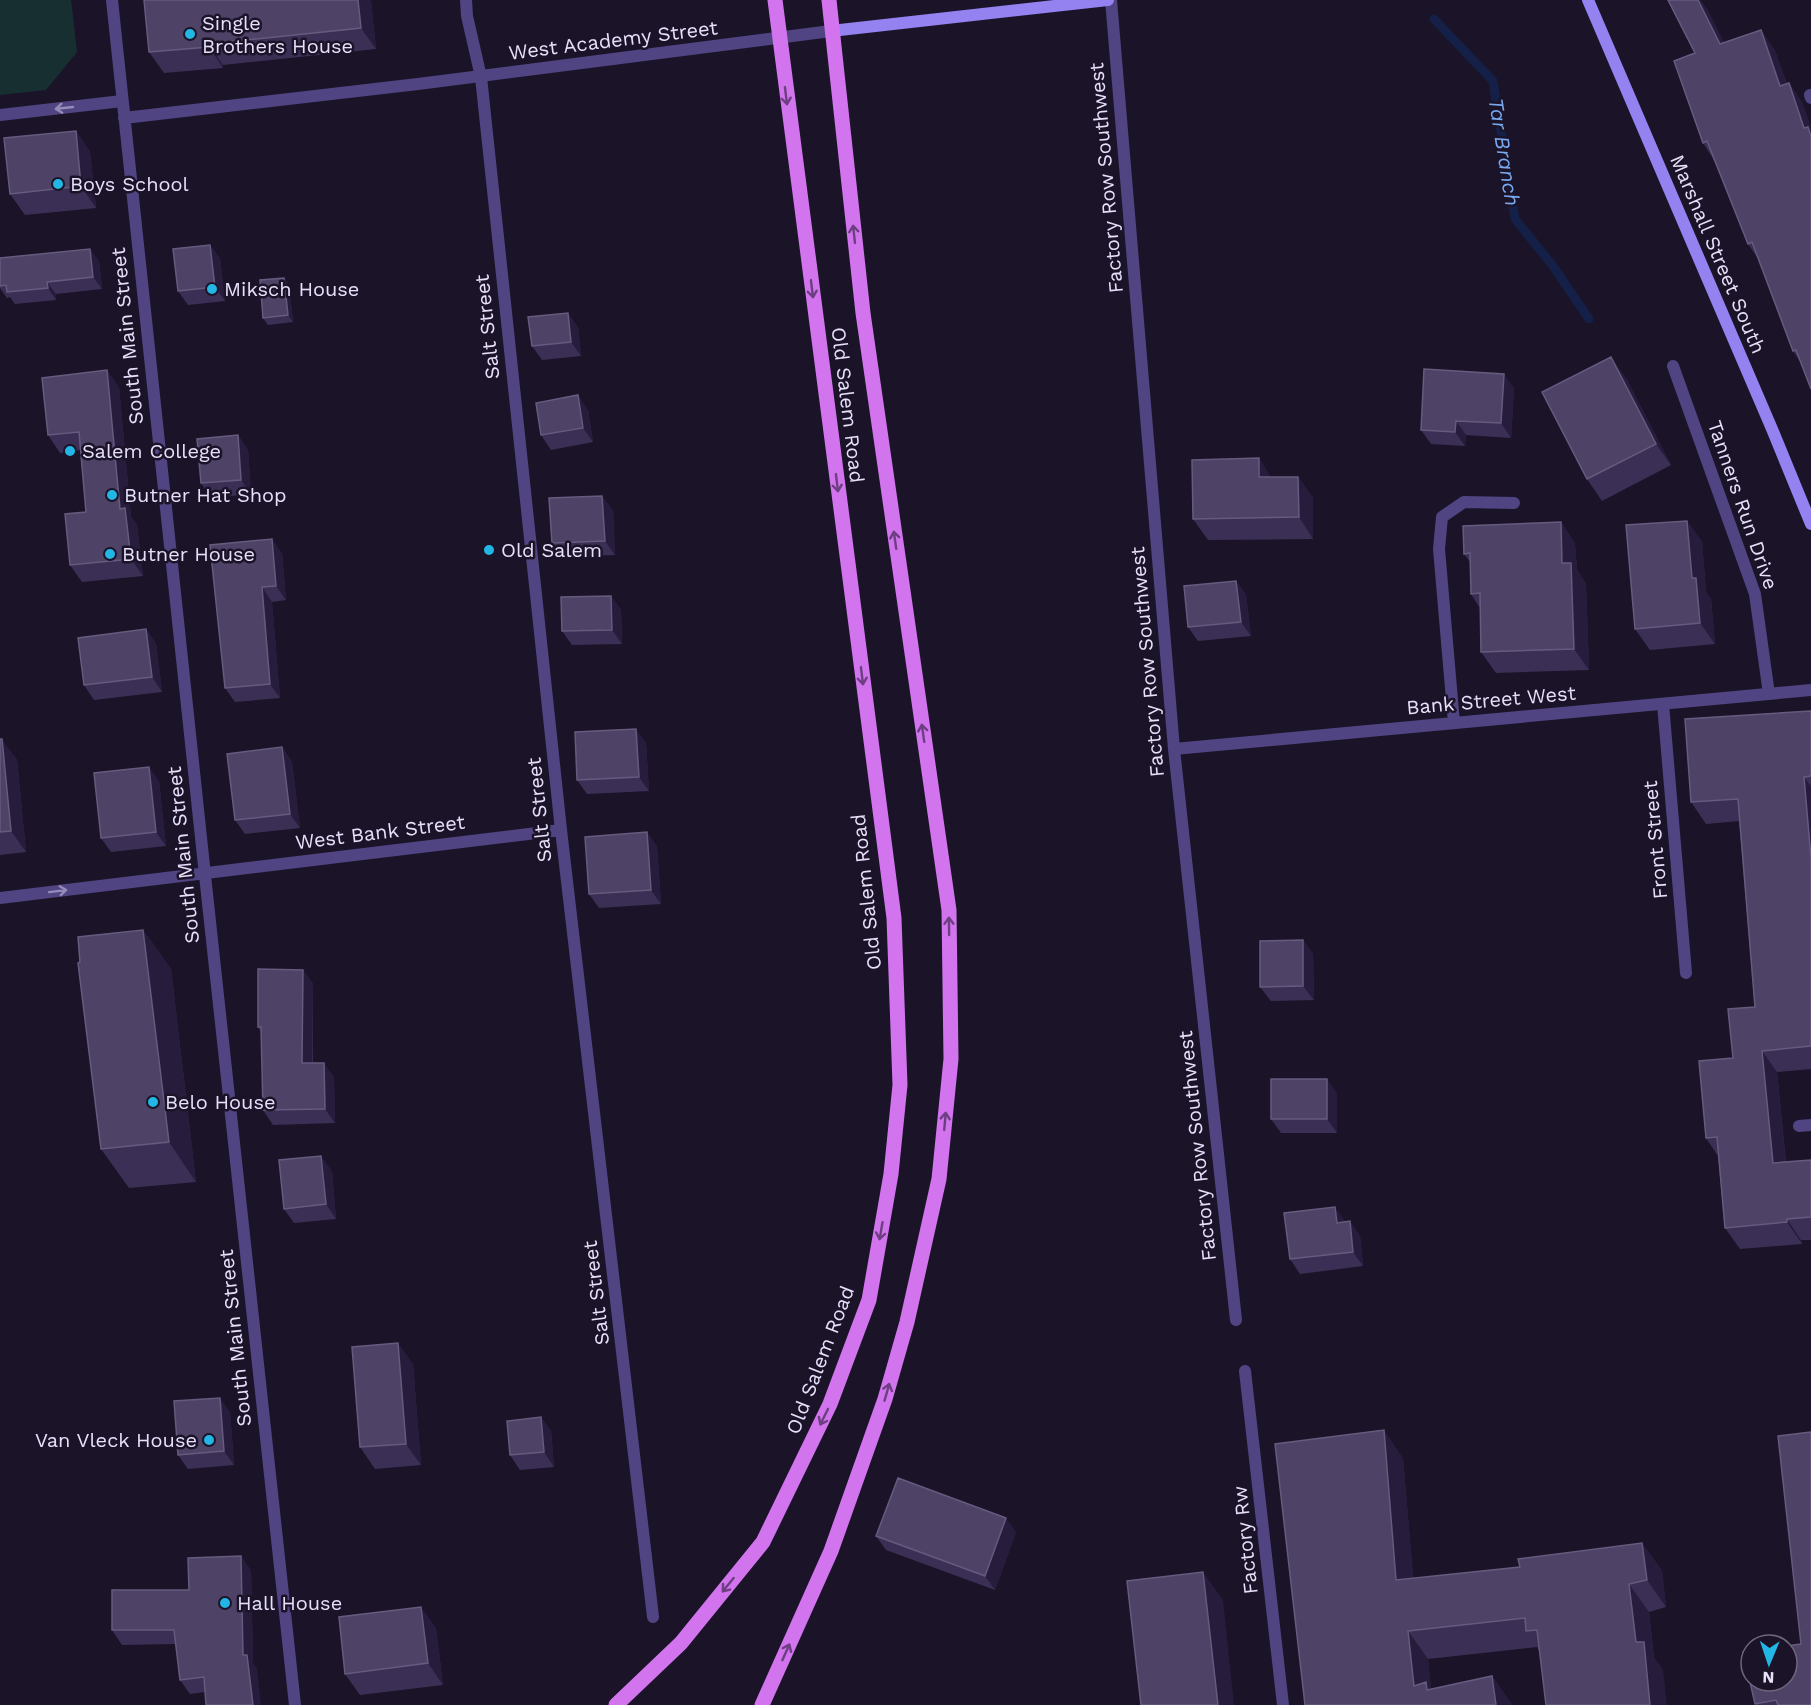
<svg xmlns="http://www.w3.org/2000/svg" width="1811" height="1705" font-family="'Work Sans',sans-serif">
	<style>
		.green { fill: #182f32 }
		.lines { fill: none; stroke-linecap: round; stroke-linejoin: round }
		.stream { stroke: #142047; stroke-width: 9 }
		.street { stroke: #504582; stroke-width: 12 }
		.secondary { stroke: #9482f0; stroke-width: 12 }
		.primary { stroke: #d274ee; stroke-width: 15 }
		.wall { fill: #3c2f55 }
		.shaded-wall { fill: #271c3c }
		.building { fill: #4e4266; stroke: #665b7e; stroke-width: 1.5 }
		.oneway { stroke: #6d3f82 }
		.oneway2 { stroke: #948bb8 }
		.poi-dot { fill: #23b6e4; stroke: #1b1429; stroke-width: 2 }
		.labels { text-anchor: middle; stroke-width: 5; stroke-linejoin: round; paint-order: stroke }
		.poi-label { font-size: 20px; fill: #e7e0fb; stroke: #1b1429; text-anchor: start }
		.street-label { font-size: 20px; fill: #e7e0fb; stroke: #1b1429 }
		.water-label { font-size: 21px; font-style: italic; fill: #7aa8ef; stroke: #1b1429 }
	</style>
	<rect width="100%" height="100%" fill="#1b1429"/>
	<path class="green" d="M0 0H71L77 52 46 90 0 95Z"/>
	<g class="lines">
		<path class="stream" d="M1434 19 1493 81 1515 219 1553 266 1589 319"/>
		<path class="street" d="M112 0 207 894 295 1705
			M466 0 467 16 481 77 561 830 653 1617
			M1111 0 1174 749 1236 1320
			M1810 95 1811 98
			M0 115 122 101
			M124 118 418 84 831 31
			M1673 366 1755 594 1769 694
			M1663 704 1686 973
			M1454 723 1439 549 1442 517 1464 502 1514 503
			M1174 749 1811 690
			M0 898 561 830
			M1799 1126 1811 1125
			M1245 1371 1283 1705"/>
		<path class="secondary" d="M1588 0 1772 429 1811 524
			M831 31 1108 0"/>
		<path class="primary" d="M616 1705 681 1643 763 1542 830 1404 869 1300 891 1174 900 1085 894 918 775 0
			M762 1705 831 1551 885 1399 907 1322 939 1179 951 1059 949 910 863 313 829 0"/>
	</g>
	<path class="wall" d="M1669 0H1700L1707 9 1724 43 1761 30 1775 51 1787 84 1789 83 1803 104 1801 363 1793 351 1759 260 1748 244 1714 160 1703 143 1695 53Z
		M371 1 376 49 223 65V68L164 73 149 52Z
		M76 131 90 152 96 208 25 215 10 194Z
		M210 245 220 259 225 301 188 305 178 291Z
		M0 258 99 261 102 289 56 294V300L15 304 10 297 7 298 0 288Z
		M284 278 289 285 293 322 268 325 263 318Z
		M578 327 581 356 542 360 532 346Z
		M1626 378 1671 465 1602 501 1587 479Z
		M119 387 131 517 137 525 143 576 82 582 70 565 86 512 80 450 60 453 48 435Z
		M1514 388 1511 438 1466 435 1465 446 1431 444 1421 430Z
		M588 410 593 442 551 450 541 435Z
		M238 435 248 450 251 494 211 498 201 483Z
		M1272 477H1298L1313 498V539L1208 540 1193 519Z
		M613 510 615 555 562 557 552 543Z
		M1687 521 1702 542 1706 592 1711 599 1715 644 1650 650 1635 629Z
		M1561 522 1575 544 1577 570 1586 584 1589 670 1496 673 1481 652 1480 608 1471 594 1470 562 1464 554Z
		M210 545 282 553 286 600 272 602 280 698 235 702 225 688Z
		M1236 581 1246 595 1251 636 1198 641 1188 627Z
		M611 596 621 610 622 644 572 645 562 631Z
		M146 629 156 644 162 692 94 700 84 685Z
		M1811 711V1069L1777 1072 1786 1162 1811 1160V1240H1801L1802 1244 1740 1249 1725 1228 1718 1156 1706 1138 1733 1058 1755 1007 1739 821 1706 824 1691 802Z
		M0 739 17 760 26 852 0 855Z
		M646 743 649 791 587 794 577 780Z
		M282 747 292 762 300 828 245 834 235 820Z
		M159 781 166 846 111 852 101 838Z
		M647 832 657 847 661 904 599 908 589 894Z
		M143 930 171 969 196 1182 129 1188 101 1149Z
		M1303 940 1313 954 1314 1000 1271 1001 1260 987Z
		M303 970 313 984V1063L334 1077 335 1123 273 1125 263 1110 261 1032 258 1027Z
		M1337 1093V1133H1281L1271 1119Z
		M332 1171 336 1219 294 1223 284 1209Z
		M1345 1221 1360 1236 1363 1266 1300 1274 1290 1259Z
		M413 1364 421 1465 375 1469 360 1447Z
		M230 1412 234 1465 188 1469 178 1455Z
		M541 1417 551 1431 554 1467 520 1470 510 1455Z
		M1403 1458 1413 1578 1520 1567 1642 1543 1662 1571 1666 1607 1649 1612 1654 1658 1663 1670 1539 1651 1537 1647 1428 1659 1431 1689 1492 1676 1512 1705H1305Z
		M1016 1532 995 1590 886 1550 876 1536Z
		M241 1556 251 1571 253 1664 257 1669 205 1692 190 1694 180 1680 176 1644 122 1645 112 1630 189 1590Z
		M436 1628 443 1685 360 1695 345 1674Z
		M1801 1644 1811 1705H1756L1755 1704Z"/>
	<path class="shaded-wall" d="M358 0H370L371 1 376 49 361 28Z
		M1698 0H1700L1707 9 1735 65 1720 44Z
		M1761 30 1775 51 1795 107 1780 86Z
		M208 44 223 65V68L209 47Z
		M1789 83 1803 104 1811 126V137L1804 128Z
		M76 131 90 152 96 208 81 186Z
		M210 245 220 259 225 301 215 287Z
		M90 249 99 261 102 289 93 277Z
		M284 278 289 285 293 322 288 315Z
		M47 282 56 294V300L48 288Z
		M568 313 578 327 581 356 571 342Z
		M1611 357 1626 378 1671 465 1656 444Z
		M107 370 119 387 131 517 137 525 143 576 131 559 120 509Z
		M1504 374 1514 388 1511 438 1501 423Z
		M578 395 588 410 593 442 583 428Z
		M1456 421 1466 435 1465 446 1455 432Z
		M238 435 248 450 251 494 241 480Z
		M1259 458 1273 480 1259 477Z
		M1298 477 1313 498V539L1299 517Z
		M602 496 613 510 615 555 605 541Z
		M1687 521 1702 542 1706 592 1711 599 1715 644 1700 623 1692 578Z
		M1561 522 1575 544 1577 570 1586 584 1589 670 1574 649 1562 563Z
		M272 539 282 553 286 600 276 586Z
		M1236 581 1246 595 1251 636 1241 622Z
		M262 587 272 602 280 698 270 684Z
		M611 596 621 610 622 644 612 630Z
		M146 629 156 644 162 692 152 677Z
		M636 729 646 743 649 791 639 777Z
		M2 739 17 760 26 852 11 831Z
		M282 747 292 762 300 828 290 814Z
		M149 767 159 781 166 846 156 832Z
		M1804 777 1811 786V858Z
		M647 832 657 847 661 904 651 890Z
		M143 930 171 969 196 1182 169 1142Z
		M1303 940 1313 954 1314 1000 1303 986Z
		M303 970 313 984 312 1078 302 1063Z
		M1762 1051 1777 1072 1788 1185 1773 1163Z
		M324 1063 334 1077 335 1123 325 1109Z
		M1327 1079 1337 1093V1133L1327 1119Z
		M321 1156 332 1171 336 1219 326 1204Z
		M1335 1207 1345 1221 1347 1237 1337 1223Z
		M1787 1219 1801 1240 1802 1244 1787 1222Z
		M1350 1221 1360 1236 1363 1266 1353 1252Z
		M398 1343 413 1364 421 1465 406 1444Z
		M220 1398 230 1412 234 1465 224 1451Z
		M541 1417 551 1431 554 1467 544 1452Z
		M1384 1430 1403 1458 1416 1608 1396 1580Z
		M1006 1518 1016 1532 995 1590 985 1576Z
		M1642 1543 1662 1571 1666 1607 1647 1580Z
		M241 1556 251 1571 253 1664 257 1669 261 1705H253L243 1655Z
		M1203 1572 1223 1600 1234 1705H1218Z
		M1629 1584 1649 1612 1654 1658 1663 1670 1667 1705H1650L1636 1642Z
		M421 1607 436 1628 443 1685 428 1663Z
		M1408 1631 1428 1659 1431 1688 1442 1705 1414 1686Z
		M1492 1676 1512 1704V1705H1496Z"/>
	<path class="building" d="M144 0H358L361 28 208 44 209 47 149 52Z
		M1668 0H1698L1720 44 1761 30 1780 86 1789 83 1804 128 1808 127 1811 136V389L1796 350 1793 351 1752 242 1748 244 1707 141 1703 143 1674 61 1695 53Z
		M76 131 81 186 10 194 4 138Z
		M210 245 215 287 178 291 173 249Z
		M90 249 93 277 47 282 48 288 7 292 6 285 0 286V258Z
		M284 278 288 315 263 318 260 280Z
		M568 313 571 342 532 346 528 317Z
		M1611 357 1656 444 1587 479 1542 392Z
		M1424 369 1504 374 1501 423 1456 421 1455 432 1421 430Z
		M107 370 120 509 125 508 131 559 70 565 65 514 86 512 79 432 48 435 42 378Z
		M578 395 583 428 541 435 536 403Z
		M238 435 241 480 201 483 197 439Z
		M1259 458V477H1298L1299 517 1193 519 1192 460Z
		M602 496 605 541 552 543 549 498Z
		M1687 521 1692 578H1696L1700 623 1635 629 1626 525Z
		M1561 522 1562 563H1571L1574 649 1481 652 1480 593 1471 594 1470 553 1464 554 1463 526Z
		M272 539 276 586 262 587 270 684 225 688 210 545Z
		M1236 581 1241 622 1188 627 1184 586Z
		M611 596 612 630 562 631 561 597Z
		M146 629 152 677 84 685 78 638Z
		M1811 711V776L1804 777 1811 858V1046L1762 1051 1773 1163 1811 1160V1217L1787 1219V1222L1725 1228 1717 1137 1706 1138 1699 1061 1733 1058 1728 1009 1755 1007 1738 799 1691 802 1685 719Z
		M636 729 639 777 577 780 575 732Z
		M0 739H2L11 831 0 832Z
		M282 747 290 814 235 820 227 754Z
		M149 767 156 832 101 838 94 773Z
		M647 832 651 890 589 894 585 837Z
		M143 930 169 1142 101 1149 78 963 80 962 78 937Z
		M1303 940V986L1260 987V941Z
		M258 969 303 970 302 1063H324L325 1109 263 1110 261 1027H258Z
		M1271 1079H1327V1119H1271Z
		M321 1156 326 1204 284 1209 279 1160Z
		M1335 1207 1337 1223 1350 1221 1353 1252 1290 1259 1284 1213Z
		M398 1343 406 1444 360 1447 352 1347Z
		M220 1398 224 1451 178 1455 174 1401Z
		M541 1417 544 1452 510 1455 507 1421Z
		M1384 1430 1396 1580 1520 1567 1518 1559 1642 1543 1647 1580 1629 1584 1636 1642H1644L1650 1705H1546L1537 1630 1526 1631 1525 1618 1408 1631 1414 1686 1426 1682 1427 1690 1492 1676 1496 1705H1305L1275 1444Z
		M1811 1432V1705H1778L1776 1700 1755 1704 1743 1652 1751 1651V1681H1787V1646L1801 1644 1778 1436Z
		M898 1478 1006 1518 985 1576 876 1536Z
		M241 1556 243 1655H247L253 1705H206L204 1677 180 1680 174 1630H112V1590H189L188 1558Z
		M1203 1572 1218 1705H1141L1127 1581Z
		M421 1607 428 1663 345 1674 339 1617Z"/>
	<defs><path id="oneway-shaft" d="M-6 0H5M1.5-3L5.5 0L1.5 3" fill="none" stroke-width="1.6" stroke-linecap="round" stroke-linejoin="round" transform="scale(1.5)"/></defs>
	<g class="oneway">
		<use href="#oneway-shaft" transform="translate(786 96) rotate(83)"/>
		<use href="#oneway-shaft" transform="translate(854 234) rotate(-96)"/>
		<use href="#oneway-shaft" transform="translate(812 289) rotate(83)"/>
		<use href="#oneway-shaft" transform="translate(837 483) rotate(83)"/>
		<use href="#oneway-shaft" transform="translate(895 540) rotate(-98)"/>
		<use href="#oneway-shaft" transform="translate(862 676) rotate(83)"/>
		<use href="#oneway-shaft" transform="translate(923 733) rotate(-98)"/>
		<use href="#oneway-shaft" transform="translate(949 926) rotate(-91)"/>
		<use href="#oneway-shaft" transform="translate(945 1121) rotate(-85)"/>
		<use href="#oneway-shaft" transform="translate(881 1231) rotate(100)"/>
		<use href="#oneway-shaft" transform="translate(887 1392) rotate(-74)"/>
		<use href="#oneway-shaft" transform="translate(824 1417) rotate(116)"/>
		<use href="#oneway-shaft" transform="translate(728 1585) rotate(129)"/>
		<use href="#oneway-shaft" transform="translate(786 1652) rotate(-66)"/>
	</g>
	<g class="oneway2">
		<use href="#oneway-shaft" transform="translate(64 108) rotate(174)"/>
		<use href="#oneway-shaft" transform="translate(58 891) rotate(-7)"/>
	</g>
	<g class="poi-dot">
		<circle cx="190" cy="34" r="6"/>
		<circle cx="58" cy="184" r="6"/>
		<circle cx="212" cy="289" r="6"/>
		<circle cx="70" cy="451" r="6"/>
		<circle cx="112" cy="495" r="6"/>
		<circle cx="489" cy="550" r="6"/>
		<circle cx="110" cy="554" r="6"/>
		<circle cx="153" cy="1102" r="6"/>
		<circle cx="209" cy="1440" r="6"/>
		<circle cx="225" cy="1603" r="6"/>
	</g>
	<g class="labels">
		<g class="poi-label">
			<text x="202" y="30">Single<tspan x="202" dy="23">Brothers House</tspan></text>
			<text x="70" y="191">Boys School</text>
			<text x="224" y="296">Miksch House</text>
			<text x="82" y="458">Salem College</text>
			<text x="124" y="502">Butner Hat Shop</text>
			<text x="501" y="557">Old Salem</text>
			<text x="122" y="561">Butner House</text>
			<text x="165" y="1109">Belo House</text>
			<text x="197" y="1447" text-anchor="end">Van Vleck House</text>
			<text x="237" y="1610">Hall House</text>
		</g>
		<g class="street-label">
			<text transform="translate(613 40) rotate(-7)" y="7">West Academy Street</text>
			<text transform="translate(1106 178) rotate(-95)" y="7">Factory Row Southwest</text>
			<text transform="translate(1718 254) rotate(67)" y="7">Marshall Street South</text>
			<text transform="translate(487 327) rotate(-96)" y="7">Salt Street</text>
			<text transform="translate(127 336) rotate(-96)" y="7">South Main Street</text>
			<text transform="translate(848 405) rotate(83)" y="7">Old Salem Road</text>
			<text transform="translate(1743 505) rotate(71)" y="7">Tanners Run Drive</text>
			<text transform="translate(1147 662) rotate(-95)" y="7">Factory Row Southwest</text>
			<text transform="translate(1491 700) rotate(-5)" y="7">Bank Street West</text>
			<text transform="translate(539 810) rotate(-96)" y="7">Salt Street</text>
			<text transform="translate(380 832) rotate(-7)" y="7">West Bank Street</text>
			<text transform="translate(1655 840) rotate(-95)" y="7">Front Street</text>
			<text transform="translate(183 855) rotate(-96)" y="7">South Main Street</text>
			<text transform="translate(866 892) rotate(-96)" y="7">Old Salem Road</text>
			<text transform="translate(1197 1146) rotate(-96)" y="7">Factory Row Southwest</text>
			<text transform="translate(596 1293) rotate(-97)" y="7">Salt Street</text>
			<text transform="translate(235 1338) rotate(-96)" y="7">South Main Street</text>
			<text transform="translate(820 1360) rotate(-69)" y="7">Old Salem Road</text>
			<text transform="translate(1245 1540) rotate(-96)" y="7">Factory Rw</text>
		</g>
		<g class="water-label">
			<text transform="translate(1504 152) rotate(81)" y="7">Tar Branch</text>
		</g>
	</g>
	<g transform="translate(1769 1663) rotate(182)"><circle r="28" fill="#1b1429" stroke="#6d667d" stroke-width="1.5"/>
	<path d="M0-4.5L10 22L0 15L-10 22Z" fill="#23b6e4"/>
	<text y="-9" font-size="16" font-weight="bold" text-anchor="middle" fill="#e7e0fb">N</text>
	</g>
</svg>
